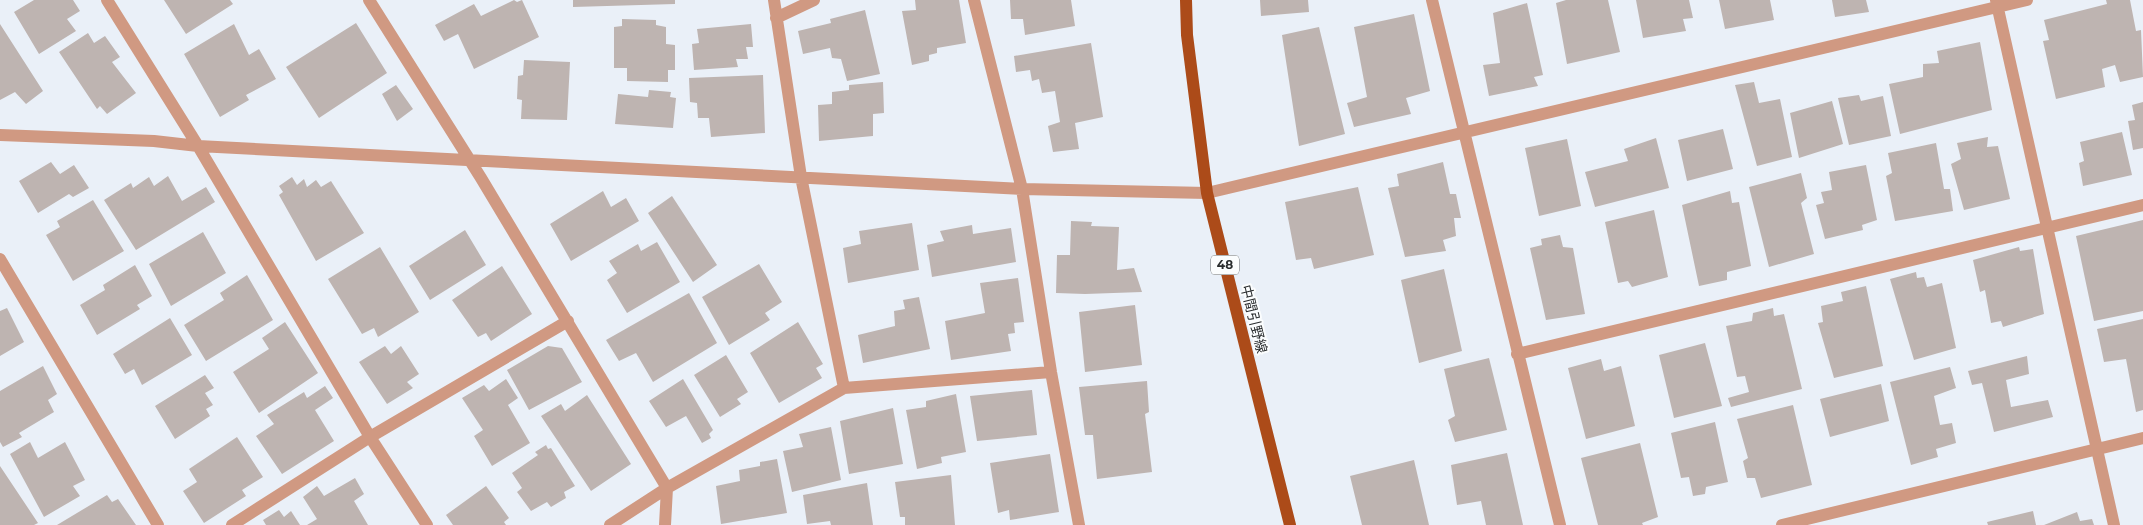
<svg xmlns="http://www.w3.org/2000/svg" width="2143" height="525" font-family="Montserrat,'Noto Sans JP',sans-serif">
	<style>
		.building { fill: #beb4b1 }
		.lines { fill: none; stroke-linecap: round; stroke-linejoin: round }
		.minor { stroke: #d09982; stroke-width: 12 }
		.major { stroke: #ac4b19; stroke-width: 12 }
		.labels { text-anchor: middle; stroke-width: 4; stroke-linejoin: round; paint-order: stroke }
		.shield { fill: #fbfdfe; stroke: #696b6d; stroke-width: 1 }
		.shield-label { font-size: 12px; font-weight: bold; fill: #2a2d2f }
		.street-label { font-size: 14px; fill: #2a2d2f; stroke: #fbfdfe }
	</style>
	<rect width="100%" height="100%" fill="#eaf0f8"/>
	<path class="building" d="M34 0H73L80 11 67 19 76 31 39 54 14 12Z
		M164 0H230L233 4 186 34Z
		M514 0 517 2 522 0 539 37 474 69 458 34 444 41 435 25 474 4 481 16Z
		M573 0H675V4L573 7Z
		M915 0H959L966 43 937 48V53L929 55V61L912 65 902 11 916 10Z
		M1010 0H1071L1075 26 1025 35 1023 19H1011Z
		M1260 0H1308L1309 12 1261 16Z
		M1566 0H1608L1620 52 1567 64 1556 3Z
		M1636 0H1689L1693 18 1683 19 1686 31 1643 38Z
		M1719 0H1770L1774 20 1725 29Z
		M1832 0H1866L1869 12 1835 17Z
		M2106 0H2130L2136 31 2141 30 2143 77 2120 82 2115 65 2102 69 2105 87 2056 99 2043 41 2049 40 2044 20 2107 4Z
		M1527 3 1543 75 1534 77 1538 86 1489 96 1483 65 1500 63 1493 13Z
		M865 10 880 74 847 81 841 59 832 58 830 48 803 54 798 31 831 23 830 19Z
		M1414 14 1430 91 1406 98 1411 114 1354 127 1347 103 1367 97 1354 27Z
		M622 19 656 20V25L666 27V44L675 45V70H668V82L627 81V68H614V27L622 26Z
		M356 23 387 73 319 118 286 67Z
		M0 24 43 91 26 104 15 92 0 100Z
		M234 24 249 55 259 49 276 79 246 95 249 100 220 117 184 54Z
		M751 24 753 47H746L748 59H736L738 67 694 70 692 44 699 43 697 29Z
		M1319 27 1345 134 1299 146 1282 35Z
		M88 33 94 43 105 36 120 57 112 62 136 93 107 114 100 106 97 109 59 52Z
		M1980 42 1992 110 1900 134 1889 84 1923 77V64L1939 63 1937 51Z
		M1091 43 1103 117 1075 123 1079 149 1053 152 1048 126 1060 122 1055 91 1042 93 1039 79 1032 81 1030 70 1016 72 1014 56Z
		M524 60 570 62 567 120 521 119 522 100 517 99 518 76 523 75Z
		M763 75 765 133 711 137 709 118H698L697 103 690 102 689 78Z
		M883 82 884 113 873 114V136L819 141 818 105 832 104V92L849 90V85Z
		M1754 82 1759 103 1780 99 1792 157 1757 166 1735 85Z
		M396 85 413 109 397 121 382 94Z
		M649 90 671 92 670 97 676 98 673 128 615 124 618 94 648 97Z
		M1859 95 1861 101 1883 96 1891 136 1849 145 1838 98Z
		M1832 101 1843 144 1799 158 1790 113Z
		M2143 102V148L2133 150 2128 121 2135 120 2132 105Z
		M1723 129 1733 169 1687 181 1678 140Z
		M2122 132 2132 175 2083 186 2079 163 2084 161 2080 142Z
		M1988 137 1987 147 1998 146 2010 199 1964 210 1951 164 1961 159 1957 143Z
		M1656 138 1669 188 1595 207 1585 172 1628 161 1624 149Z
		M1567 139 1581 206 1539 216 1525 148Z
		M1936 143 1944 189H1950L1953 211 1895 221 1886 176 1892 173 1888 153Z
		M51 162 60 174 74 165 89 188 73 197 69 194 38 213 19 181Z
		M1443 162 1450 194H1456L1461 218H1454L1456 236 1443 240 1446 251 1405 257 1388 188 1399 186 1397 174Z
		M1866 165 1877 220 1862 225 1863 230 1825 239 1816 205 1824 203 1821 192 1832 190 1829 172Z
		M1801 173 1807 198 1801 203 1814 254 1769 267 1749 187Z
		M168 176 182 201 206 187 215 202 136 250 104 200 131 183 133 188 149 177 154 186Z
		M292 177 297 185 304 179 307 187 316 180 321 187 331 181 364 233 316 261 279 195 283 192 279 186Z
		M1358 187 1374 255 1314 269 1311 258 1296 260 1285 202Z
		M603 191 611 207 626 198 639 221 571 261 550 224Z
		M1730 191 1732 203 1739 202 1751 266 1727 272V280L1699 286 1682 205Z
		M672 196 717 265 693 282 648 213Z
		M93 200 124 251 73 281 46 235 60 227 57 221Z
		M1654 210 1668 277 1632 287 1628 281 1618 283 1605 222Z
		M2143 220V311L2094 321 2076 236Z
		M1071 221 1092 222 1091 226 1119 227 1117 270 1134 268 1142 292 1085 294 1056 293 1057 255H1070Z
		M912 223 919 270 848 283 843 248 861 244 859 231Z
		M972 225 973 234 1011 228 1016 262 932 277 927 245 944 241 940 231Z
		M465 230 486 265 430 300 409 266Z
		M203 232 226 273 171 306 149 264Z
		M1560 235 1563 247 1573 248 1585 314 1546 320 1530 248 1542 245 1541 239Z
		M657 242 680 282 627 313 607 280 617 273 609 261 638 244 641 251Z
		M380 247 419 312 378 337 374 328 362 334 328 279Z
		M2019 247 2020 251 2033 249 2044 314 2003 327 2001 321 1991 323 1985 290 1980 292 1973 260Z
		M759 264 782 302 765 313 770 320 729 345 702 297Z
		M135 265 152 296 137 305 140 309 97 335 80 305 105 290 103 285Z
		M502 266 532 314 491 341 486 333 478 337 452 300Z
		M1444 269 1462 351 1419 363 1401 280Z
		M1916 272 1917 278 1924 277 1927 287 1942 283 1956 348 1914 360 1890 279Z
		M247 275 273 320 206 361 184 325 224 300 220 293Z
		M1018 278 1024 322 1014 323 1015 333 1008 334 1011 351 951 360 945 321 985 313 980 283Z
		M1866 286 1883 366 1834 378 1818 323 1823 322 1821 306 1843 301 1841 292Z
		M689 293 717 343 653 382 636 353 619 361 606 340Z
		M919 297 930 349 863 363 858 335 895 326 894 311 905 309 903 300Z
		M1135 305 1142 365 1085 372 1079 312Z
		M7 308 24 342 0 356V311Z
		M1773 308 1774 316 1784 314 1802 389 1731 407 1728 398 1749 392 1745 376 1737 377 1726 326 1752 321 1753 313Z
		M170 318 192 355 142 385 134 369 125 374 113 354Z
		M2143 319V410L2136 412 2126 359 2104 362 2097 329Z
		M285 322 318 373 259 413 233 372 269 349 262 338Z
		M798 322 823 364 816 368 822 378 779 403 750 353Z
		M1705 343 1722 406 1674 418 1659 355Z
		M385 346 391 354 401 346 419 374 407 382 413 388 387 404 359 362Z
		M548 346 562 348 582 382 529 410 507 370Z
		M726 355 748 392 737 399 741 404 720 417 694 375Z
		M2027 356 2029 374 2006 380 2011 407 2048 400 2053 417 1994 432 1982 383 1972 385 1968 371Z
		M1489 358 1507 430 1455 442 1448 420 1455 416 1444 369Z
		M1601 359 1604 371 1621 366 1635 426 1586 439 1568 368Z
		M43 366 57 394 48 400 54 412 19 433 22 437 3 447 0 442V391Z
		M1950 367 1956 388 1934 396 1940 425 1952 423 1956 443 1936 449 1938 457 1911 465 1890 382Z
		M205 375 214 388 205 393 213 405 206 409 210 416 175 439 155 406Z
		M506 379 518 398 508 405 530 443 492 466 474 436 483 430 462 398 484 385 489 391Z
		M683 379 713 430 709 434 711 438 702 443 686 416 666 427 649 401Z
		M1147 381 1149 412 1145 414 1152 472 1097 479 1093 435H1085L1079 387Z
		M1881 384 1889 421 1830 437 1820 399Z
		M325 386 333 398 315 410 334 441 282 474 256 436 274 424 267 415 304 392 307 398Z
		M1032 390 1037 435 977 441 970 396Z
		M956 394 966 452 941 457 942 463 917 469 906 410 926 407V401Z
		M587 395 631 464 591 491 541 416 561 404 565 411Z
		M1793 405 1812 485 1761 498 1755 478H1747L1743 461 1748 458 1737 419Z
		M893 408 903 464 849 474 840 421Z
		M1715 422 1728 482 1706 487 1705 494 1693 496 1689 477 1681 478 1671 433Z
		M831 427 841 480 792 492 783 451 803 447 799 434Z
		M237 437 263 477 242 490 246 496 204 523 183 491 197 482 189 469Z
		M30 442 38 458 65 442 85 480 73 486 80 496 44 517 10 454Z
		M1640 443 1658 517 1642 523 1643 525H1598L1581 458Z
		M546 445 548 449 551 448 575 486 564 492 566 498 551 507 547 502 531 511 517 492 522 488 512 473 538 455 535 452Z
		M1507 453 1523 525H1486L1481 501 1457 505 1451 465Z
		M1050 454 1059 512 1010 520 1009 510 998 513 990 463Z
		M777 459 787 513 721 524 716 486 740 481 739 470 760 466V462Z
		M1414 460 1429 525H1362L1350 476Z
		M0 466 38 523 34 525H0Z
		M951 475 955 525H905V517H900L895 482Z
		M355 478 364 494 354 501 368 525H307L317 519 303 497 317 486 324 496Z
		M867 483 873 525H831L830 521 807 524 803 495Z
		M486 486 509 518 504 522 506 525H453L446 515Z
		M107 495 112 502 118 499 136 525H57Z
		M279 510 284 517 291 511 300 525H266L263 520Z
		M2033 511 2036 525H1988L1987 522Z
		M2077 512 2080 521 2092 519 2094 525H2044Z"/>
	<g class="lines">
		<path class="minor" d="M107 0 198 146 370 437 427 525
			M369 0 481 178 667 488 665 525
			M774 0 801 177 844 388
			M974 0 1022 189 1051 372 1079 525
			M1432 0 1560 525
			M1996 0 2114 525
			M776 18 814 0
			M0 135 154 141 198 146 1022 189 1207 193 2027 0
			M0 259 158 525
			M1517 354 2143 205
			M232 525 370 437 568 321
			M610 525 667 488 844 388 1051 372
			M1782 525 2143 438"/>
		<path class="major" d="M1186 0 1187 35 1207 193 1290 525"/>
	</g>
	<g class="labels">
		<rect class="shield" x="1211" y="255.5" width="28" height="19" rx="4"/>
		<g class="shield-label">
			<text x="1225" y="269">48</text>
		</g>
		<g class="street-label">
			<text transform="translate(1254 319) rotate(76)" y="5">中間引野線</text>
		</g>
	</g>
</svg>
